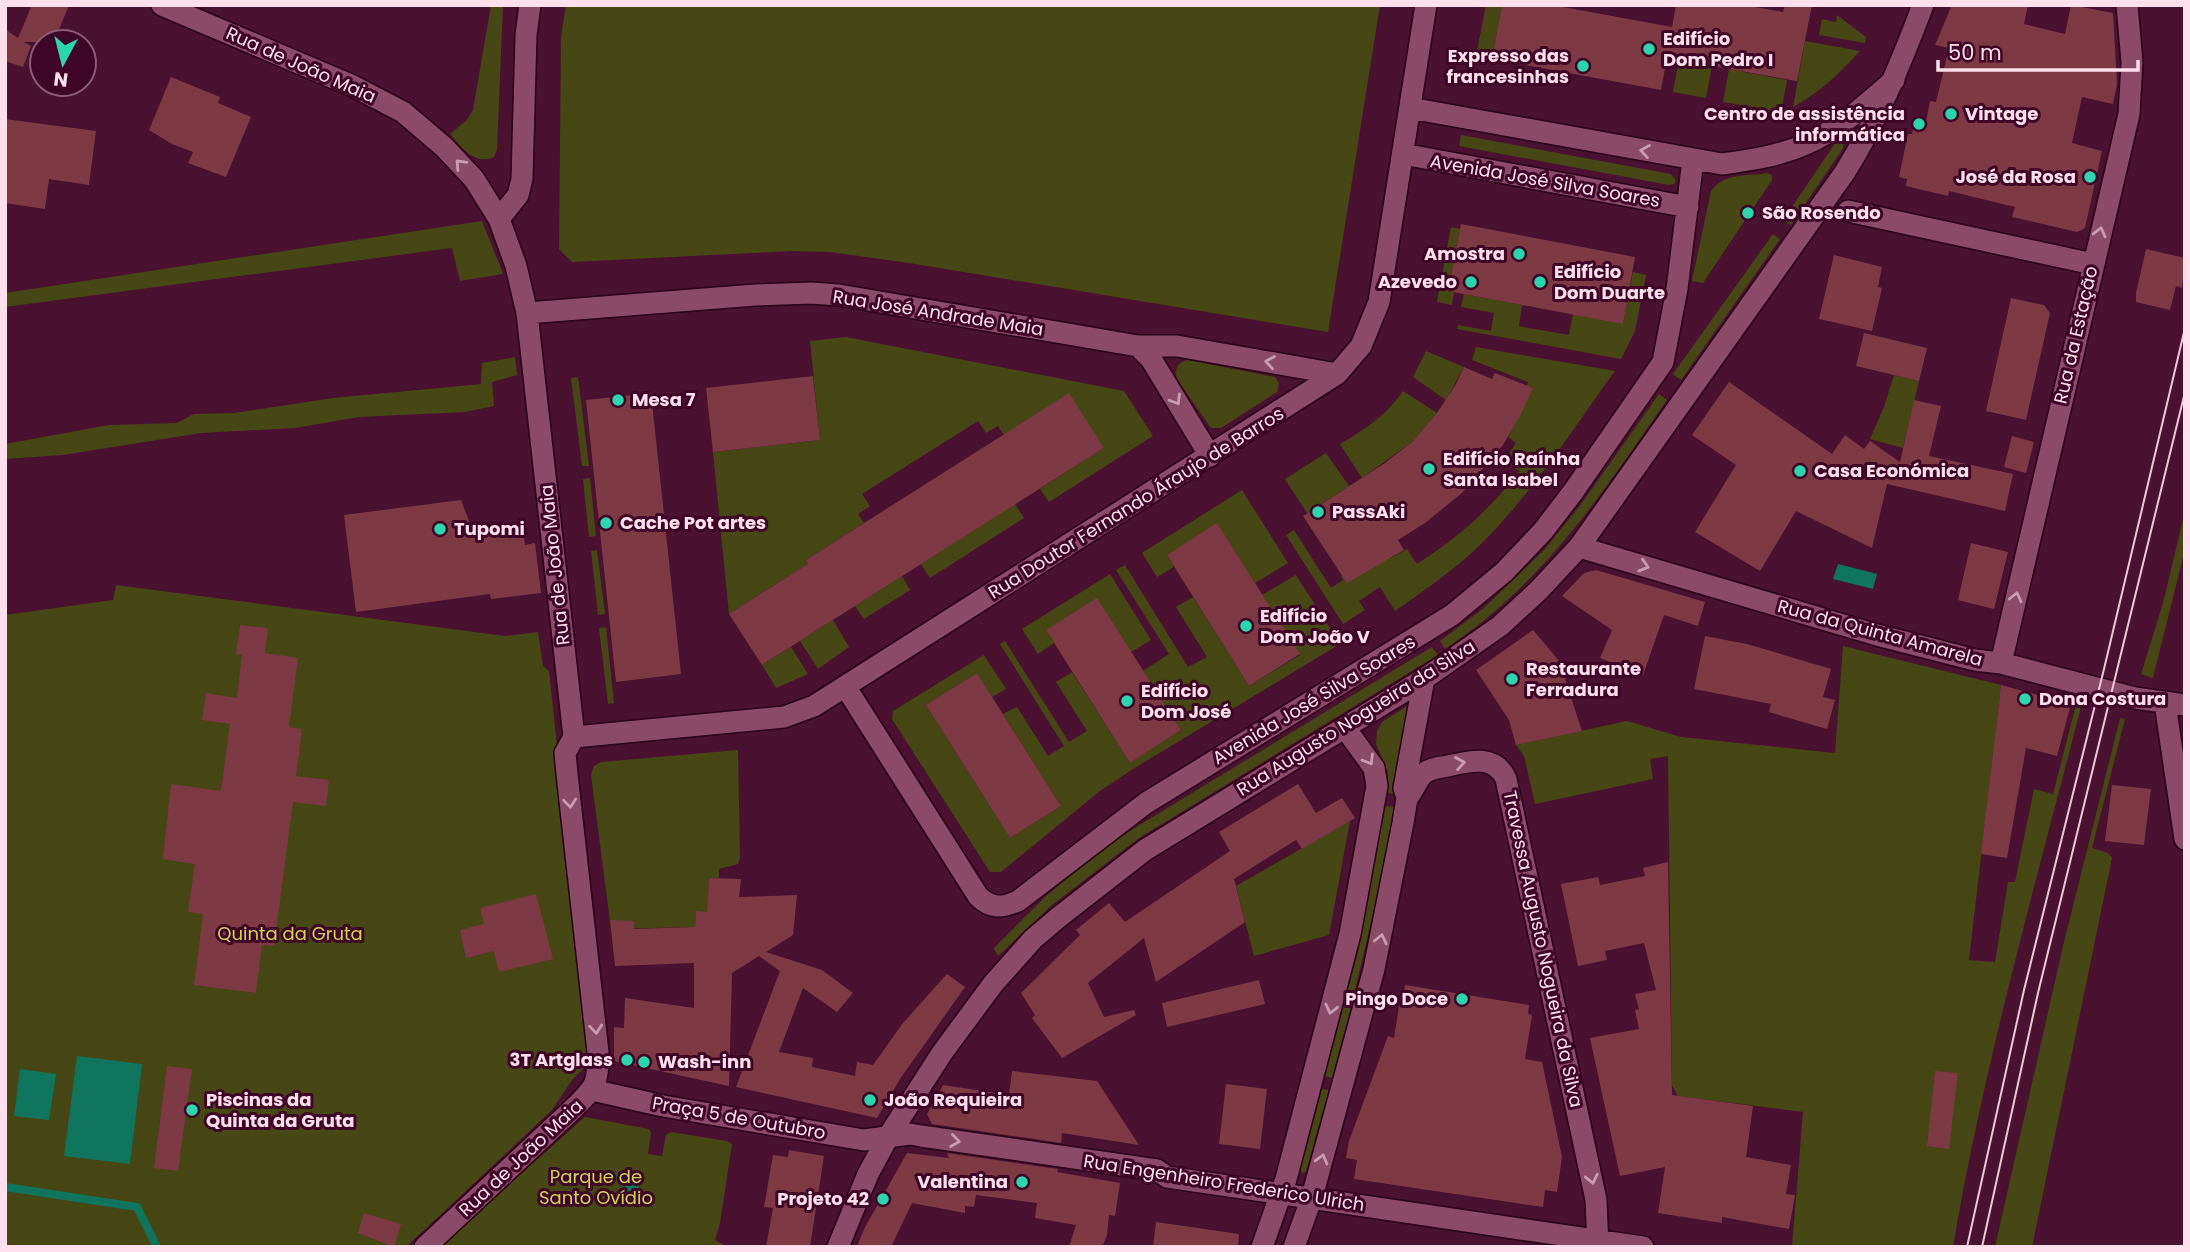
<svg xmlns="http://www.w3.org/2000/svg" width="2190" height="1252" font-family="Poppins,sans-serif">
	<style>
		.green { fill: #464714 }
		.water { fill: #10755d }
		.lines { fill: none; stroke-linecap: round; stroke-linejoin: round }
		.stream { stroke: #10755d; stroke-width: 8 }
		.building { fill: #7d3a45 }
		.street-casing { stroke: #2a0117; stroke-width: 24 }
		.secondary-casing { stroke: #2a0117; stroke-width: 24 }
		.street { stroke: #8a4a68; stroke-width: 21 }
		.secondary { stroke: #8a4a68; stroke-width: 21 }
		.tram { stroke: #eac8d7; stroke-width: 2 }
		.oneway { stroke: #ca9cb1 }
		.poi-dot { fill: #2cd5ab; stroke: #3f0526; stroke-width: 2.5 }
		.labels { text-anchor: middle; stroke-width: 6; stroke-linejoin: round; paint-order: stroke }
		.poi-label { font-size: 18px; font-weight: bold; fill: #fee0ec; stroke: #3f0526; text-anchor: start }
		.street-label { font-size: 18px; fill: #fee0ec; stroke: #3f0526 }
		.park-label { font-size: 18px; fill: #cfd453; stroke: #3f0526 }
	</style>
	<rect width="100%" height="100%" fill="#4b1130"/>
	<path class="green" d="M491 5H503L497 150 494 157C474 166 462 147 450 134L467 120 473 110Z
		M566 5H1380L1328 332 909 263 830 252 793 251 572 262 559 249 561 37Z
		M1486 5H1502L1492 59 1476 56Z
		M1837 15 1866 37 1865 43 1819 35 1822 19 1836 22Z
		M1805 41 1860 51C1840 73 1819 93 1793 107Z
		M1679 60 1712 66 1706 98 1673 92Z
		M1729 69 1787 80 1781 112 1723 102Z
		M1461 135 1671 174 1676 181 1674 184 1669 185 1459 146Z
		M1839 141 1843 144V148L1791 225 1783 220 1836 142Z
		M1767 173 1772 175V180L1703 283 1692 281 1711 191C1725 172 1745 177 1767 173Z
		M482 221 503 274 460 281 452 248 5 307V293Z
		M1451 227 1460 229 1448 291 1454 292 1452 305 1437 302Z
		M1773 234 1780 239 1681 380 1673 374Z
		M1633 272 1646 275 1635 331 1621 359 1457 329 1458 325 1491 331 1494 313 1461 307 1464 294 1522 305 1519 326 1569 335 1573 314 1623 323Z
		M846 337 1124 391 1153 436 1049 502 1040 489 1104 448 1004 435 998 426 986 433 978 421 862 494 870 506 858 514 864 523 806 560 808 564 729 614 713 452 820 440 810 341Z
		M1476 347 1615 371C1572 430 1532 494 1480 545 1454 570 1425 590 1395 611L1380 587 1359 601 1365 610 1343 624 1286 535 1294 530 1331 588 1343 580 1341 576 1384 549 1391 558 1407 549 1417 564C1458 538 1490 509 1520 471L1504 462 1516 443 1508 437 1533 388 1527 386 1528 382 1472 360Z
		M1426 351 1464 367 1446 400 1413 377Z
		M515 357 517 375 492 382 494 406 465 412 359 417 295 428 201 433 63 455 5 459V444L109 425 177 423 194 414 234 413 333 398 481 384 482 363Z
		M1188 360 1275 377 1279 383 1277 392 1221 428H1211L1177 379C1174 369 1178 362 1188 360Z
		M1894 375 1919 381 1903 448 1870 439 1884 407Z
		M578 377 589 466H582L571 378Z
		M1403 391 1437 413 1413 441 1362 478 1340 444C1363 431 1389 413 1403 391Z
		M1659 394 1667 400C1600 496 1545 582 1445 649L1440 641 1484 608 1544 550 1579 507Z
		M1326 453 1349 486 1307 513 1285 479Z
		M590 478 596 536 589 537 583 479Z
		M1242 490 1288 563 1255 583 1217 524 1167 555 1174 567 1157 577 1142 553Z
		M1015 504 1024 518 930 578 921 564Z
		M2185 511V549L2153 678 2141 674 2163 603Z
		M597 550 605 614 598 615 591 551Z
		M1125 565 1188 667 1207 657 1176 607 1193 597 1249 686 1300 655 1262 595 1296 575 1340 644 1133 769 1100 791 1001 872H990L892 719 893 711 984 655 1006 689 992 697 977 673 926 705 1010 838 1061 806 1003 714 1017 707 1048 756 1064 746 1000 644 1005 641 1069 742 1087 731 1056 682 1072 672 1130 763 1181 730 1143 671 1169 654 1116 570Z
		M1110 574 1151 640 1131 652 1046 630 1054 643 1038 654 1022 629Z
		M902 576 910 590 864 619 855 606Z
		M116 585 505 636 538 632 543 666 549 671 590 1054 588 1064 573 1079 551 1111 406 1247H5V615L113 600Z
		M833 620 849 647 818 669 800 641Z
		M606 627 614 703 608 704 599 628Z
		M1843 646 2001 685 1969 960 1995 962 2008 882H2015L2034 789 2053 794 2076 705 2081 707C2035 886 1984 1064 1953 1247H1792L1803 1112 1678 1096 1672 1085 1668 756 1650 759 1653 779 1535 804 1524 756 1516 745 1627 721 1681 737 1835 753Z
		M791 647 808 674 776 688 762 665Z
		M1432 647 1438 655 1139 838 1052 905 998 956 994 948 1046 896 1102 850 1133 829Z
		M1412 703 1397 795 1388 793V772L1376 744 1377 731 1382 722Z
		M2120 718 2125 719 2092 848 2108 853 2112 858 2032 1247H1995L2063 946Z
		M738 750 740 858 738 864 719 869V878L709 879 707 912H696L695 927 611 929 591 775 594 766 601 762Z
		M1385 806 1395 807C1377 899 1357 988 1332 1078L1325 1076 1358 951Z
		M1350 821 1329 935 1254 956 1236 886Z
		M1322 1089 1329 1090 1306 1172 1303 1173 1300 1170Z
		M585 1117 649 1129 651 1132 648 1154 662 1156 666 1135 671 1132 727 1141 732 1144 720 1223 715 1240 727 1247H439Z"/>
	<path class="water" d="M1838 564 1877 574 1873 589 1833 579Z
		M77 1056 142 1064 130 1164 64 1156Z
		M20 1069 56 1074 49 1120 14 1116Z
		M613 1173 641 1175 635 1207Z"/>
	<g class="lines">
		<path class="stream" d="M5 1187 137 1207 157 1247"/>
	</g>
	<path class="building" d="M32 5H69L54 42H24L31 46 23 67 5 61V29L18 38Z
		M1502 5H1552L1672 27 1676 5H1744L1783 12 1785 5H1812L1797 81 1667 58 1661 90 1492 59Z
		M1952 5H2028L2024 24 2065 34 2071 5 2113 13 2117 84 2113 104 2082 97 2072 143 2102 151 2085 228 2077 232 2012 217 2015 207 1949 191 1948 196 1906 186 1907 179 1899 177 1908 134H1912L1915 119 1926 122 1930 101 1936 102 1949 48 1935 45Z
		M171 77 220 97 218 103 251 117 226 177 188 163 193 152 172 144 149 130Z
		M5 119 96 131 89 185 49 179 45 209 5 203Z
		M1461 224 1635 257 1623 324 1448 291Z
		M2146 249 2185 258 2182 288 2176 286 2170 310 2136 302V293Z
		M1834 255 1882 267 1878 287 1882 288 1872 331 1819 319Z
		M2011 298 2044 305 2050 313 2026 420 1986 411Z
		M1864 333 1927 348 1919 381 1856 366Z
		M1464 367 1492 379 1495 373 1533 388 1521 414 1503 445 1462 493 1425 523 1398 540 1404 550 1347 583 1303 516 1385 463 1413 441 1437 413 1456 384Z
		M813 376 820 440 713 452 706 388Z
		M1729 382 1832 454 1845 435 1864 449 1870 441 1900 462 1914 400 1941 406 1929 456 2013 474 2005 511 1887 484 1872 548 1796 511 1760 571 1695 532 1736 465 1692 435Z
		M651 393 681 674 616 682 586 400Z
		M1069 393 1104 448 762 665 729 614 808 564 806 560Z
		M2012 436 2034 442 2026 473 2004 467Z
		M461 500 472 529 522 523 525 545 535 543 541 593 491 599 490 594 356 612 344 515Z
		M1217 523 1300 654 1249 686 1167 555Z
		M1971 543 2008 552 1994 609 1958 600Z
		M1596 570 1705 602 1698 626 1664 615 1643 675 1600 658 1612 630 1562 596 1584 573Z
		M1097 598 1181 730 1130 763 1046 630Z
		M240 625 268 628 265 653 298 658 289 727 302 729 296 776 329 780 326 806 293 802 274 946 262 945 256 993 194 985 203 914 188 912 195 864 163 859 171 784 221 791 230 724 202 720 206 693 237 698 242 655 236 654Z
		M1533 630 1571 675 1565 679 1582 731 1516 745 1509 720 1476 670Z
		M1705 636 1747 644 1831 669 1823 697 1835 700 1827 729 1769 712 1771 704 1694 689Z
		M977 673 1061 806 1010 838 926 705Z
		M2001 685 2071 704 2057 756 2026 748 2007 858 1981 854Z
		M1298 784 1316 813 1342 798 1355 818 1302 849 1296 840 1234 879 1245 922 1156 982 1144 938 1088 983 1104 1017 1134 1010 1136 1015 1062 1058 1032 1018 1035 1015 1021 993 1080 935 1076 930 1109 903 1125 922 1230 851 1219 832Z
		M2112 785 2151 789 2144 845 2105 841Z
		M1668 862 1672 1095 1753 1106 1746 1157 1791 1165 1786 1194 1795 1195 1789 1229 1722 1217V1223L1658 1213 1665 1167 1620 1176 1590 1038 1639 1029 1635 1010 1639 1009 1635 994 1656 990 1644 943 1605 951 1607 960 1578 966 1561 884 1598 877 1600 885 1645 876 1643 868Z
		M709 878 741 879 739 897 797 895 793 935 766 952 822 970 853 993 837 1012 803 988 779 1052 813 1058 812 1067 855 1076 857 1062 873 1065 903 1023 947 974 965 987 900 1079 877 1118 736 1087 780 971 759 956 732 973 729 1086 614 1061V1027L624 1028 625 998 694 1008V963L615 966 610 920 634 921V929L695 927 696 911 707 912Z
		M536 894 553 959 499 972 494 951 466 958 460 930 484 924 480 908Z
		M1259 980 1265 1004 1167 1027 1162 1003Z
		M1405 985 1529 1005 1528 1014 1532 1015 1525 1059 1542 1062 1562 1157 1557 1192 1545 1190 1543 1207 1354 1179 1357 1160 1346 1158 1349 1141 1388 1036 1394 1038 1401 994H1404Z
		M167 1066 192 1069 178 1171 154 1168Z
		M1012 1071 1097 1081 1139 1145 1062 1133 1061 1143 932 1124 927 1114 943 1085 1009 1095Z
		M1935 1071 1958 1073 1949 1149 1927 1146Z
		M1226 1084 1267 1089 1260 1149 1219 1144Z
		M789 1150 824 1156 810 1247H766L773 1208 764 1207 773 1155 788 1157Z
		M907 1153 949 1158 947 1153 1058 1169 1057 1172 1120 1183 1115 1216 1109 1215 1107 1235 1102 1247H1069L1076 1225 1035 1218 1037 1203 976 1195 974 1207 965 1206V1213L912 1203 891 1247H857L864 1229Z
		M364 1213 401 1224 394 1247 358 1233Z
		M1156 1222 1239 1234 1238 1247H1153Z"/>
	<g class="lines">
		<g class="street-casing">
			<path id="street" d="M162 5 353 86 403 112 444 147 474 179 499 219 516 266 527 313 574 737 565 753 567 774 598 1052C598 1085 596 1086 573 1109L425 1247
				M1410 108 1722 164C1751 160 1779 156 1806 144 1837 131 1869 102 1894 80
				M1403 154 1688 207
				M1848 211 2093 264
				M499 219 518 195 522 179 526 35 530 5
				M527 313 755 295 811 293 839 295 1138 346H1177L1337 374
				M1138 346 1151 359 1210 456
				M1579 547 1877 635 1975 660 2001 663 2135 698 2185 705
				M2001 663 2129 114 2132 62 2127 5
				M845 686 978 896C991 909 1002 908 1018 901L1146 803 1452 615 1504 572 1543 531 1573 492 1663 362 1677 289 1693 160
				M2165 703 2185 839
				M574 737 784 717 814 706 1337 374 1361 346 1379 302 1426 5
				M1407 798C1415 790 1417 777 1426 772 1432 768 1441 767 1448 766 1469 761 1495 754 1506 779L1596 1200 1598 1247
				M592 1090 663 1106 864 1140 910 1134 921 1136 1157 1170 1167 1177 1643 1247"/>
		</g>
		<g class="secondary-casing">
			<path id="secondary" d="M838 1247 868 1174 888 1137 942 1053 993 984 1033 939 1059 917 1145 850 1424 679 1500 626 1538 591 1579 547 1845 172C1878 119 1901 63 1923 5
				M1262 1247 1286 1179 1350 934 1377 786 1374 768 1345 728
				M1294 1247 1312 1197 1374 969 1403 823 1407 798 1404 788 1424 679"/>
		</g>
		<use href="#street" class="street"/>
		<use href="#secondary" class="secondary"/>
		<path class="tram" d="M1967 1247 2024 990 2104 669 2185 328
			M1982 1247 2038 993 2185 392"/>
	</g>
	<defs><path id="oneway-chevron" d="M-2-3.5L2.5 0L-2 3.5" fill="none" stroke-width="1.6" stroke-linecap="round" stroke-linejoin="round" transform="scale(1.75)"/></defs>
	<g class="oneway">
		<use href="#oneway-chevron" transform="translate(1645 151) rotate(-170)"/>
		<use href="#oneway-chevron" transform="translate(460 164) rotate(-133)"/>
		<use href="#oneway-chevron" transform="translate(2100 232) rotate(-76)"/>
		<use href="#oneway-chevron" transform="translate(1270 362) rotate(-170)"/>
		<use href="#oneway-chevron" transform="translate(1176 400) rotate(59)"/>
		<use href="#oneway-chevron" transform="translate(1644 566) rotate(17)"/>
		<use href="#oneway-chevron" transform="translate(2016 597) rotate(-77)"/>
		<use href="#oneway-chevron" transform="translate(1369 760) rotate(59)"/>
		<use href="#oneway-chevron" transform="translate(1460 763) rotate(-10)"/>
		<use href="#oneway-chevron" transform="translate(570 803) rotate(84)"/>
		<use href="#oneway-chevron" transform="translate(1381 939) rotate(-77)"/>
		<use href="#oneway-chevron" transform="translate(1331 1009) rotate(104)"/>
		<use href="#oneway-chevron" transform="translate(596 1029) rotate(84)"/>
		<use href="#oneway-chevron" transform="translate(955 1141) rotate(8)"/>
		<use href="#oneway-chevron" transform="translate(1322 1159) rotate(-75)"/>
		<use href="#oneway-chevron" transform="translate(1592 1179) rotate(78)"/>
	</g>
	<g class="poi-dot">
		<circle cx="1649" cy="49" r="7"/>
		<circle cx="1583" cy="66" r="7"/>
		<circle cx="1951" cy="114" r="7"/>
		<circle cx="1919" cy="124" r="7"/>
		<circle cx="2090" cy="177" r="7"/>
		<circle cx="1748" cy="213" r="7"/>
		<circle cx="1519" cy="254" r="7"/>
		<circle cx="1471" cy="282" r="7"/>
		<circle cx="1540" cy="282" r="7"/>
		<circle cx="618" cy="400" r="7"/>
		<circle cx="1429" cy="469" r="7"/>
		<circle cx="1800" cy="471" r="7"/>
		<circle cx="1318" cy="512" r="7"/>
		<circle cx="606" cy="523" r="7"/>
		<circle cx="440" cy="529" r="7"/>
		<circle cx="1246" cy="626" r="7"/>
		<circle cx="1512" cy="679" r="7"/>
		<circle cx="2025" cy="699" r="7"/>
		<circle cx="1127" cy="701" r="7"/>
		<circle cx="1462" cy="999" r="7"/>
		<circle cx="627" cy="1060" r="7"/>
		<circle cx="644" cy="1062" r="7"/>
		<circle cx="870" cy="1100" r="7"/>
		<circle cx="192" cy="1110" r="7"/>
		<circle cx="1022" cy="1182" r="7"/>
		<circle cx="883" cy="1199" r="7"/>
	</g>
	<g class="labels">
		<g class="poi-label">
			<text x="1663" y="45">Edifício<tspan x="1663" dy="21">Dom Pedro I</tspan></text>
			<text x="1569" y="62" text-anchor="end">Expresso das<tspan x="1569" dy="21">francesinhas</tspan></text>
			<text x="1905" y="120" text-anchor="end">Centro de assistência<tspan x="1905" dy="21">informática</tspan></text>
			<text x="1965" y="120">Vintage</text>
			<text x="2076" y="183" text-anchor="end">José da Rosa</text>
			<text x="1762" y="219">São Rosendo</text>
			<text x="1505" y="260" text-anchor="end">Amostra</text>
			<text x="1554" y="278">Edifício<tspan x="1554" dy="21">Dom Duarte</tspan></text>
			<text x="1457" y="288" text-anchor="end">Azevedo</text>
			<text x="632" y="406">Mesa 7</text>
			<text x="1443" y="465">Edifício Raínha<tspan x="1443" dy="21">Santa Isabel</tspan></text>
			<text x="1814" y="477">Casa Económica</text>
			<text x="1332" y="518">PassAki</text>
			<text x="620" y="529">Cache Pot artes</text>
			<text x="454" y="535">Tupomi</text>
			<text x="1260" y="622">Edifício<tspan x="1260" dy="21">Dom João V</tspan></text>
			<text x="1526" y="675">Restaurante<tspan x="1526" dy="21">Ferradura</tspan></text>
			<text x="1141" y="697">Edifício<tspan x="1141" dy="21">Dom José</tspan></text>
			<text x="2039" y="705">Dona Costura</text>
			<text x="1448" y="1005" text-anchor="end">Pingo Doce</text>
			<text x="613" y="1066" text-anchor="end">3T Artglass</text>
			<text x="658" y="1068">Wash-inn</text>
			<text x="206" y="1106">Piscinas da<tspan x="206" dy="21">Quinta da Gruta</tspan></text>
			<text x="884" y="1106">João Requieira</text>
			<text x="1008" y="1188" text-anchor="end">Valentina</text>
			<text x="869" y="1205" text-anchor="end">Projeto 42</text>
		</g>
		<g class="street-label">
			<text transform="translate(301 65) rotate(24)" y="6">Rua de João Maia</text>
			<text transform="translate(1545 181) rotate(10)" y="6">Avenida José Silva Soares</text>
			<text transform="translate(938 313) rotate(9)" y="6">Rua José Andrade Maia</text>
			<text transform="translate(2076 335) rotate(-77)" y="6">Rua da Estação</text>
			<text transform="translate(1136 503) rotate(-32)" y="6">Rua Doutor Fernando Áraujo de Barros</text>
			<text transform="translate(555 565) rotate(-96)" y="6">Rua de João Maia</text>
			<text transform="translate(1880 633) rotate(15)" y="6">Rua da Quinta Amarela</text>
			<text transform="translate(1314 700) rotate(-31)" y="6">Avenida José Silva Soares</text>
			<text transform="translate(1356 718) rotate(-32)" y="6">Rua Augusto Nogueira da Silva</text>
			<text transform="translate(1543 949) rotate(78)" y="6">Travessa Augusto Nogueira da Silva</text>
			<text transform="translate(739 1118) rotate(10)" y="6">Praça 5 de Outubro</text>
			<text transform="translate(521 1158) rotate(-43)" y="6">Rua de João Maia</text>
			<text transform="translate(1224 1183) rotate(9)" y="6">Rua Engenheiro Frederico Ulrich</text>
		</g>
		<g class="park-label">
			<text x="290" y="940">Quinta da Gruta</text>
			<text x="596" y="1183">Parque de<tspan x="596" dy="21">Santo Ovídio</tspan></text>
		</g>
	</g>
	<rect width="2190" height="1252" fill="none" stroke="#fee0ec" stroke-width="14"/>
	<g transform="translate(63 63) rotate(187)"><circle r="33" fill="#3f0526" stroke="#8b5d75" stroke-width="2"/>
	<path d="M0-5L12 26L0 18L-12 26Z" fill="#2cd5ab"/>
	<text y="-10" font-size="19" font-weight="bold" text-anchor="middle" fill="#fee0ec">N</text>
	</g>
	<path d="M1938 60v10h200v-10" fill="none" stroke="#fee0ec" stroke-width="3.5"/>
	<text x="1948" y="60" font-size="21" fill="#fee0ec" stroke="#3f0526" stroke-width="5" paint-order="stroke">50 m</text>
</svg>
